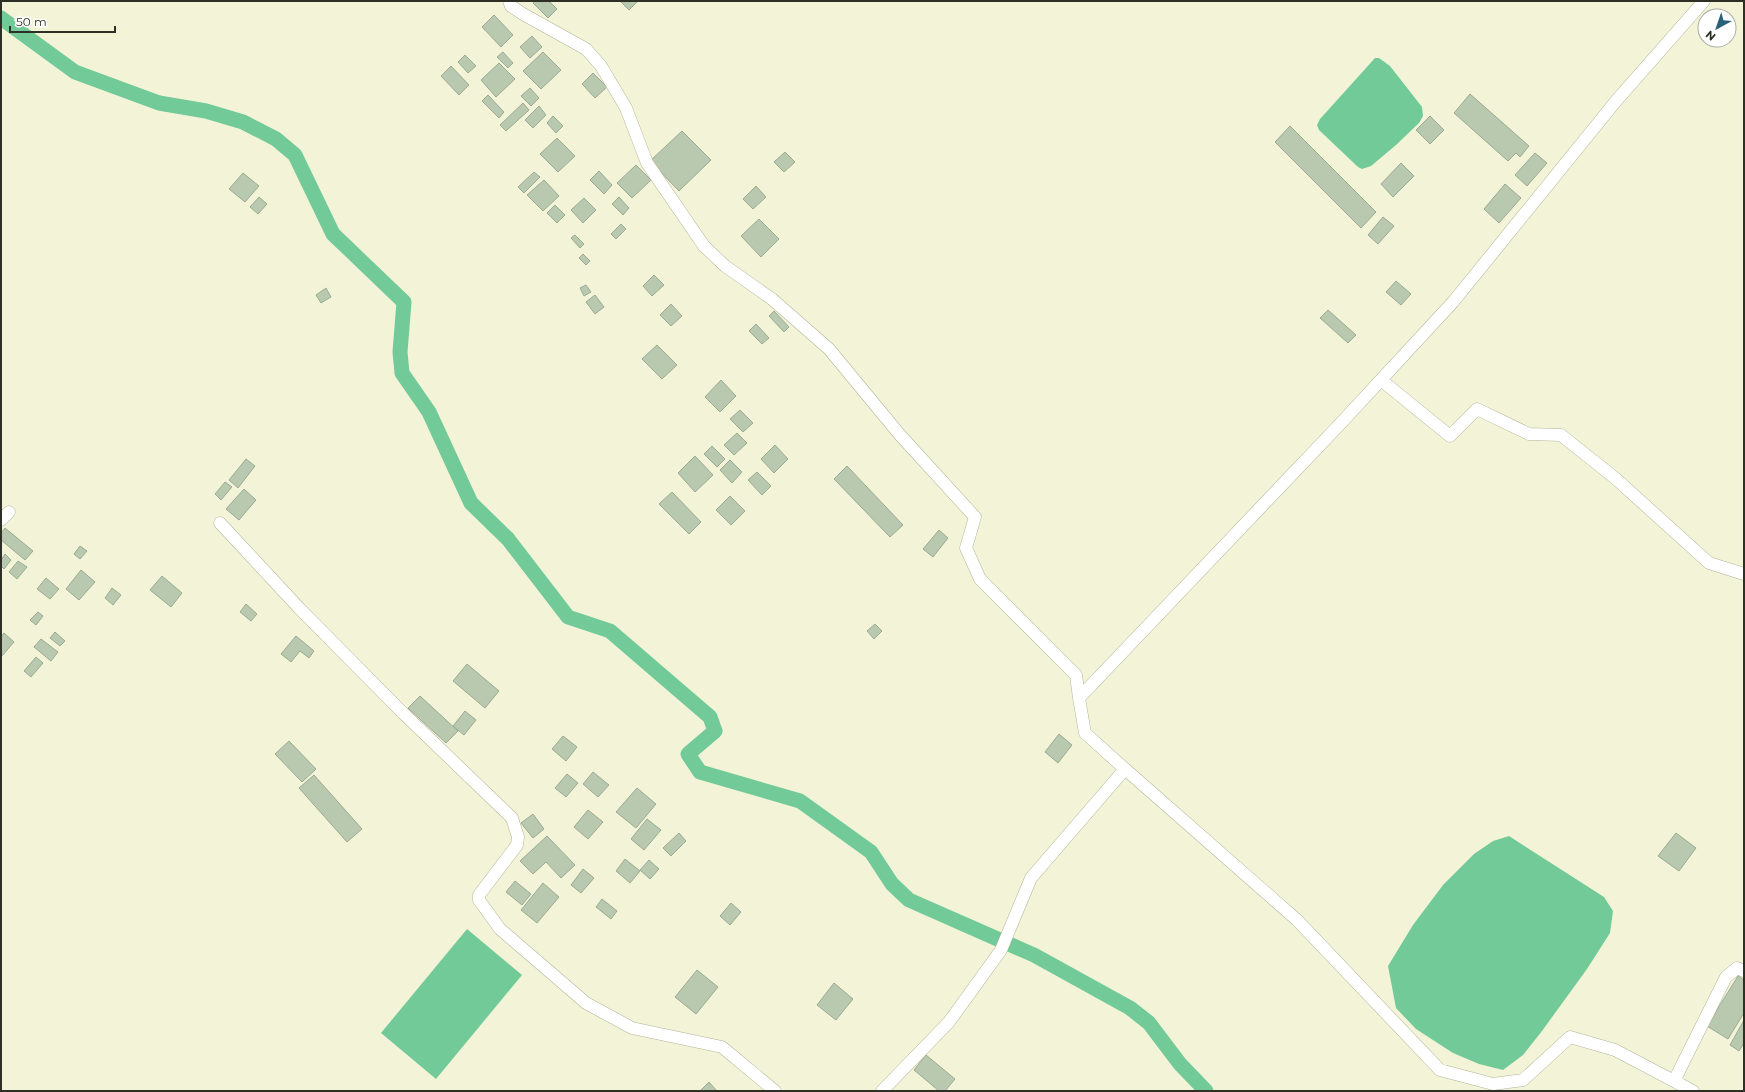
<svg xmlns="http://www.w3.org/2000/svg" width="1745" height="1092" font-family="Montserrat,sans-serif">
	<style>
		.water { fill: #72ca99 }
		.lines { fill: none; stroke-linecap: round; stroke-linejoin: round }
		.canal { stroke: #72ca99; stroke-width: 15 }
		.building { fill: #b9c9af; stroke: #9baa92 }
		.street-casing { stroke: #b2b498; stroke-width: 13 }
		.street { stroke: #fff; stroke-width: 12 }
	</style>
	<rect width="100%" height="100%" fill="#f3f4d7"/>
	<path class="water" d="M1375 58H1379L1390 66 1422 107 1423 116 1419 123 1396 145 1371 166 1362 169 1358 167 1319 130 1317 125 1320 119Z
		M1509 836 1604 897 1613 911 1610 933 1587 969 1542 1031 1523 1055 1503 1070 1479 1064 1453 1053 1416 1029 1396 1008 1388 966 1413 925 1443 885 1474 854 1493 841Z
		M467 929 522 975 436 1079 381 1033Z"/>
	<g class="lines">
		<path class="canal" d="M1 18 75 72 159 103 206 111 243 122 276 139 295 155 333 234 404 302 400 352 402 373 429 412 471 503 508 539 568 617 610 631 710 717 715 731 688 754 700 772 800 801 871 852 892 884 909 900 1034 955 1130 1008 1149 1023 1180 1064 1206 1091"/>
	</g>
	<path class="building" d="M535 1H549L557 9 548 18 533 3Z
		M620 1H638L629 10Z
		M494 15 513 35 501 47 482 27Z
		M532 36 542 47 530 58 520 47Z
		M503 52 513 63 508 68 497 57Z
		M543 52 561 70 541 89 523 71Z
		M465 55 476 66 468 73 458 62Z
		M499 63 515 79 496 97 481 80Z
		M451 66 469 85 459 95 441 76Z
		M593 73 607 87 595 98 582 84Z
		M530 88 539 98 531 106 521 96Z
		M1470 94 1529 146 1520 157 1516 153 1508 161 1454 113Z
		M488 95 504 112 499 118 482 101Z
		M523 103 529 110 506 131 500 125Z
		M539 106 546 115 533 128 525 120Z
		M553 116 563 126 556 133 547 123Z
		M1430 116 1444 130 1430 144 1416 130Z
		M1290 126 1376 212 1361 228 1275 142Z
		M682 131 711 160 679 191 650 161Z
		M557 138 575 156 558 172 540 154Z
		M785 152 795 162 784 172 774 162Z
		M1535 153 1547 163 1527 186 1515 175Z
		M1401 163 1414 176 1393 197 1381 184Z
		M636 165 651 180 632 198 617 183Z
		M599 171 612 185 604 194 590 180Z
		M534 172 540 177 524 193 518 187Z
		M243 173 259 186 245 202 229 189Z
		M544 180 559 196 543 211 527 195Z
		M1505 184 1521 198 1499 223 1484 209Z
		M756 186 766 197 753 209 743 199Z
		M259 197 267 204 258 214 250 207Z
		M619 197 629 208 623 215 612 204Z
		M584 198 596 210 583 223 571 210Z
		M555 205 565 215 557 223 547 213Z
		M1383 217 1394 226 1378 244 1368 235Z
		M759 219 779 239 761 257 741 236Z
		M621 224 626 229 616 239 611 234Z
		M575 235 584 244 580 248 571 238Z
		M583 254 590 261 586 265 579 258Z
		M654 275 664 285 652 296 643 286Z
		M1396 281 1411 294 1401 305 1386 292Z
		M586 285 591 292 584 296 580 288Z
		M326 288 331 297 321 303 316 295Z
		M595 295 604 307 595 314 586 302Z
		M671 304 682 316 671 326 660 315Z
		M1328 310 1356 335 1348 343 1320 318Z
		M774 311 789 327 784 332 769 316Z
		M756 324 769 338 762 344 749 331Z
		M657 345 677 365 662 379 642 359Z
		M721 380 736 396 720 412 705 397Z
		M740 410 753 423 743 432 730 419Z
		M737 433 747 443 734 455 724 445Z
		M775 445 788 459 774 473 761 459Z
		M712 446 725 459 717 467 704 454Z
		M695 456 713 475 695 492 678 473Z
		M246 459 255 466 238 488 229 480Z
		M730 460 742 472 732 483 720 470Z
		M847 466 903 525 890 537 834 479Z
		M757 472 771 486 762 495 748 480Z
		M225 482 232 487 221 500 215 494Z
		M244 489 256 500 239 520 226 509Z
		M672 492 701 522 689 534 659 504Z
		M730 496 745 511 731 525 716 510Z
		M5 528 33 551 25 560 1 540V533Z
		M939 530 948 538 933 557 923 549Z
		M80 546 87 551 80 559 74 554Z
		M5 554 11 560 4 569 1 566V560Z
		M18 561 27 567 17 579 9 572Z
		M81 570 95 582 79 600 66 589Z
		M162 576 182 593 171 607 150 590Z
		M46 578 59 589 50 599 37 589Z
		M112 588 121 595 113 605 105 598Z
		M246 604 257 614 251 621 240 612Z
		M38 612 43 616 36 625 30 620Z
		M875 624 882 631 874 639 867 631Z
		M55 632 65 641 60 646 50 638Z
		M4 633 14 642 1 657V637Z
		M296 636 314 651 309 658 300 651 291 662 281 654Z
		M41 639 58 652 51 661 34 647Z
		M36 657 43 663 31 677 24 671Z
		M467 664 499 691 485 708 453 681Z
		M420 696 458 731 446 743 408 708Z
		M465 711 476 720 464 735 453 726Z
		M1059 734 1072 745 1058 763 1045 752Z
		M563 736 577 747 566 761 552 749Z
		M289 741 316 769 302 782 275 754Z
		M593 772 609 785 598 797 583 784Z
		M567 774 578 783 566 797 555 788Z
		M314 775 362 829 347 842 299 788Z
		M637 788 656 804 636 828 616 812Z
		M588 810 603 822 588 839 574 827Z
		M533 814 544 829 533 838 521 823Z
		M647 819 661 830 644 850 631 839Z
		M679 833 686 841 671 856 663 848Z
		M1676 833 1696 848 1679 871 1658 856Z
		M547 836 575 865 561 878 546 862 533 874 520 861Z
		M625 859 640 871 630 883 616 871Z
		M649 860 659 869 650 879 640 870Z
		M583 869 594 878 581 893 571 885Z
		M515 881 531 894 522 905 506 892Z
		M543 883 559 897 537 923 521 910Z
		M602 899 617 911 611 919 596 907Z
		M731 903 741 912 730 925 720 916Z
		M697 970 718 987 696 1014 675 997Z
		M1738 976 1744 980V1013L1728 1039 1707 1026Z
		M834 983 853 999 836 1020 817 1005Z
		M1744 1020V1043L1739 1051 1730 1045Z
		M926 1055 955 1079 945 1091H939L914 1070Z
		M709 1082 717 1091H700Z"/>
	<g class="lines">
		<g class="street-casing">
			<path id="street" d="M509 1 511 6 523 14 586 49 601 66 626 108 647 163 704 246 725 266 772 299 829 349 900 435 975 517 966 548 980 579 1076 675 1079 698
				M1381 380 1450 436 1477 409 1529 434 1561 435 1615 478 1709 563 1744 574
				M1 520 9 512
				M220 523 299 608 403 713 512 818 518 837 517 845 479 895V900L500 929 586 1003 632 1028 722 1047 775 1091
				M1125 769 1085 733 1079 698 1341 423 1453 302 1616 101 1704 1
				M1674 1081 1726 977 1737 968 1744 971
				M882 1091 949 1022 1001 950 1031 878 1125 769 1297 920 1440 1070 1493 1084 1523 1080 1570 1037 1615 1050 1693 1091"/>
		</g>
		<use href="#street" class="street"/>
	</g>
	<rect width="1745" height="1092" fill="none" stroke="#2f3025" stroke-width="4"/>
	<g transform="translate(1717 28) rotate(220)"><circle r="19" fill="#ffffff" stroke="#acaca8"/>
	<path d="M0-3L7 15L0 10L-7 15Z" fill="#276079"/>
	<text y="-6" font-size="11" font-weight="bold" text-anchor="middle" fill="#2f3025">N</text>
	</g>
	<path d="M10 26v6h105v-6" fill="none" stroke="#2f3025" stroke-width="2"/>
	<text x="16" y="26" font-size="12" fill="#2f3025" stroke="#ffffff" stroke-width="3" paint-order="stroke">50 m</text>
</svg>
